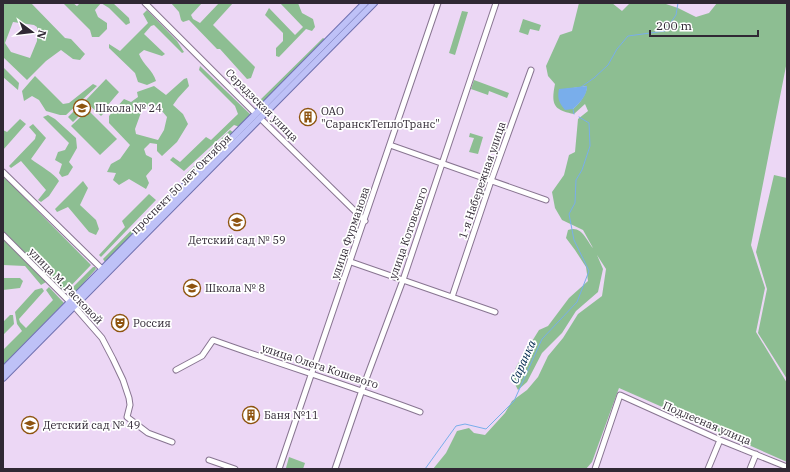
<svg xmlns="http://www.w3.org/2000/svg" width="790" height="472" font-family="'IBM Plex Serif',serif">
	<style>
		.green { fill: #8dbe92; fill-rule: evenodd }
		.water { fill: #79aeeb }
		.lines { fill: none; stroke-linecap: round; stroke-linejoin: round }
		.stream { stroke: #79aeeb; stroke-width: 1 }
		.minor-casing { stroke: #887591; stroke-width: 7 }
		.major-casing { stroke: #7071b0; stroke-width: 8 }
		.minor { stroke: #fff; stroke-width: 5 }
		.major { stroke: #bec1f7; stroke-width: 6 }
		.labels { text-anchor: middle; stroke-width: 3.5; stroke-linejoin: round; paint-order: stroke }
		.street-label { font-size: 11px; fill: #302834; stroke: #fff }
		.poi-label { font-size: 11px; fill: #302834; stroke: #fff; text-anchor: start }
		.water-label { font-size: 12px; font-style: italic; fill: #032a50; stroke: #fff }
	</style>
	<rect width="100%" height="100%" fill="#ecd7f5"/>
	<path class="green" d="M3 3H31L65 38 71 39 85 54 80 60 73 59 61 50 46 61 27 80 3 57ZM13 22 34 25 37 27V41L30 58 11 52 5 43Z
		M63 3H73L77 6 80 3H113L129 18 130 23 126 25 109 8 101 3 95 10 98 17 107 23V29L99 37H92L90 30Z
		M171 3H202L191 15 193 19 200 23 219 3H233L213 25 255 67 251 78 247 79 220 49H217L189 20 183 22 181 20 179 12Z
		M280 3H298L302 13 313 19 315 27 312 31 306 29 279 57 276 56V48L283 41V33L265 15 269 8 295 35 303 27Z
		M579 3H612L622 11 630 3H663L678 8 696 17 709 13 717 3H787V61L751 245 765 288 756 332 787 383V462L619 388 592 462 586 469H433L446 453 457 431 469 428 474 433 485 435 505 413 512 401 527 390 538 377 548 356 563 338 578 314 602 296 606 269 597 255 603 269 598 292 576 311 562 333 542 353 527 382 518 390 513 380 516 367 539 330 548 326 569 298 588 281 586 267 575 250 566 238 568 230C582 225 586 240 593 248L583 230 562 220 555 208 552 192 564 175 569 155 575 152 578 119 588 111 585 104 574 114C553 110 551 104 555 84L548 76 546 66 560 35 572 31ZM587 86C587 94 579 104 573 109L559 90Z
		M147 10 177 41 184 52 182 53 154 25 151 26 144 34 165 54 162 56 144 50 139 54C143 65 153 70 156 81L147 85 138 82 135 73 109 48V44L120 51 148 23 143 14Z
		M462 11 468 12 455 55 449 53Z
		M523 19 541 25 539 31 530 29 528 35 519 32Z
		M323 38 326 40 260 106 257 103Z
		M200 66 251 115 240 127 234 125 184 171 170 160 173 157 180 162 206 137 211 140 238 114 235 106 199 70Z
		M3 67 19 83 18 90 3 77Z
		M35 76 63 104 69 103 93 84 97 86 66 115H60L46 111 39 100 32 96 24 101 22 91Z
		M187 78 189 86 178 98 173 105 183 114 188 124 177 142 162 156 157 151V144L150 143 144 149 146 155 152 158V169L146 176 149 183 146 189 129 179 119 185 113 180 116 173 107 172 111 164 120 159 130 145 109 123V116L124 99 131 102 138 97 137 92 154 86 166 95 184 79ZM150 106 162 111 167 117 164 130 158 140 136 134 135 129 143 107Z
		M106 79 119 92 107 106 109 108 101 116 85 101Z
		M474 80 509 93 507 98 489 91 488 95 471 89Z
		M79 106 84 111 73 122 68 117Z
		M88 110 117 139 100 155 71 126Z
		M48 115 55 119 76 138 77 148 69 162 73 167 68 175 62 177 59 173 62 164 55 160 58 152 65 150 69 143 43 117Z
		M20 119 26 124 3 150V130L7 132Z
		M33 124 46 138 31 159C39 165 55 174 59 181L49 196 41 202 38 200 46 190 21 161 11 168 9 166 35 139 36 135 29 127Z
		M230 130 234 133 189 178 185 175Z
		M470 133 483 137 478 154 469 152 474 138 469 137Z
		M774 175 787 178V379L758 333 767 289 756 252Z
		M3 176 91 265 64 293 3 232Z
		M83 181 88 188 80 205 96 220 99 229 96 235 89 232 68 207 57 212 55 209Z
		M149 194 156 200 101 257 99 255 125 227 122 221Z
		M165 196 168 199 105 262 103 259Z
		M3 238 46 282 41 285 25 266 3 265Z
		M93 267H95L96 269 73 295H68L67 293Z
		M3 278H20L23 281 20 288 3 290Z
		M49 287 64 303 3 365V350L22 331 17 324 15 312 35 290 42 288 44 291 19 319 20 322 26 328 53 300 46 290Z
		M10 315H13L14 324 3 335V322Z
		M289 457 305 463 303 469 286 468Z"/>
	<path class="water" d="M587 86C588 94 579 104 573 109L565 110C559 103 557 98 559 89Z"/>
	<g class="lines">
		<path class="stream" d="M581 87 594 78 608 65 617 49 628 36 665 31 676 15 678 3
			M573 109 574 114
			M425 469 456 426 465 424 486 429 514 401 542 339 577 302 589 271 574 240 569 214 575 203 576 180 582 170 590 146 589 123 579 117"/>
		<g class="minor-casing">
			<path id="minor" d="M145 3 255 113
				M260 118 365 221
				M390 145 546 200
				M3 172 102 269
				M3 235 70 302
				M351 262 495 312
				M452 297 491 181 531 70
				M74 306 102 338 113 359 123 380 129 398 130 405 127 417 148 433 172 442
				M176 370 202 356 213 340C282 365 351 386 420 412
				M209 460 235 469
				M279 469 438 3
				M335 469 362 390 403 280 496 3
				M595 469 620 395 720 440 787 467
				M708 469 720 440
				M750 469 756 454"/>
		</g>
		<g class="major-casing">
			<path id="major" d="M3 370 365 3
				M3 378 374 3"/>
		</g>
		<use href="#minor" class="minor"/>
		<use href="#major" class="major"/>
	</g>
	<defs>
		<g id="school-ring" transform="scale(0.9)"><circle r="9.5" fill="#fff" stroke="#8e540f" stroke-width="1.5"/><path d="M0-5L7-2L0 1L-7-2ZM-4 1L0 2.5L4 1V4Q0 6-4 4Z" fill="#8e540f"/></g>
		<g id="building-ring" transform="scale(0.9)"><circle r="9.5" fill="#fff" stroke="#8e540f" stroke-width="1.5"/><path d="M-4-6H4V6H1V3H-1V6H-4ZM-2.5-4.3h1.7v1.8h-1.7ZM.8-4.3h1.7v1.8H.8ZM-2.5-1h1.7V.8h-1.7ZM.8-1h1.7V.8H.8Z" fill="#8e540f"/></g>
		<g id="theatre-ring" transform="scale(0.9)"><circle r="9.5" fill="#fff" stroke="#8e540f" stroke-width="1.5"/><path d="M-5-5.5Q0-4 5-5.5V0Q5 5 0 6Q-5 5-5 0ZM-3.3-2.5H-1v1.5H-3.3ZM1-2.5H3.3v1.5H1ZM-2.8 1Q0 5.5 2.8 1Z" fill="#8e540f"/></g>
	</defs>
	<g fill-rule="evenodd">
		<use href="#school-ring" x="82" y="108"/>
		<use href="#building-ring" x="308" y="117"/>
		<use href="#school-ring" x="237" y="222"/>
		<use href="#school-ring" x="192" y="288"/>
		<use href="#theatre-ring" x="120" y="323"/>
		<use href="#building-ring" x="251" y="415"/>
		<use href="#school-ring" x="30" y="425"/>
	</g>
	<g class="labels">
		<g class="street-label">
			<text transform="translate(262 105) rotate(45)" y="4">Серадзская улица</text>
			<text transform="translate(482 180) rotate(-71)" y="4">1-я Набережная улица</text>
			<text transform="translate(181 184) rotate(-45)" y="4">проспект 50 лет Октября</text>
			<text transform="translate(350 233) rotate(-71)" y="4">улица Фурманова</text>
			<text transform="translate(408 233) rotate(-71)" y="4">улица Котовского</text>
			<text transform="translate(66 286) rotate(46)" y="4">улица М. Расковой</text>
			<text transform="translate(320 366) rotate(18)" y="4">улица Олега Кошевого</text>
			<text transform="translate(707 423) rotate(23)" y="4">Подлесная улица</text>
		</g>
		<g class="poi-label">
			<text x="95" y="112">Школа № 24</text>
			<text x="321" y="115">ОАО<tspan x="321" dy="13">"СаранскТеплоТранс"</tspan></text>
			<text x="237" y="244" text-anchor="middle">Детский сад № 59</text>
			<text x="205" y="292">Школа № 8</text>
			<text x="133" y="327">Россия</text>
			<text x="264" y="419">Баня №11</text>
			<text x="43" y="429">Детский сад № 49</text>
		</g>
		<g class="water-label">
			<text transform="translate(523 362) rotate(-66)" y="4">Саранка</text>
		</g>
	</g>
	<rect width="790" height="472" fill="none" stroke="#302834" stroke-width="8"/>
	<g transform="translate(32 32) rotate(105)" stroke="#ffffff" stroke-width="3" paint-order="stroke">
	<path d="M0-3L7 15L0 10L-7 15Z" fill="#302834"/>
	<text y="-6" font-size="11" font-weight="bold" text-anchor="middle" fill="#302834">N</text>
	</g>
	<path d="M650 30v6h108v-6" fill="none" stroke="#302834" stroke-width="2"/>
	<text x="656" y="30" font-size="12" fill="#302834" stroke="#ffffff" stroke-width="3" paint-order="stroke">200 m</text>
</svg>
